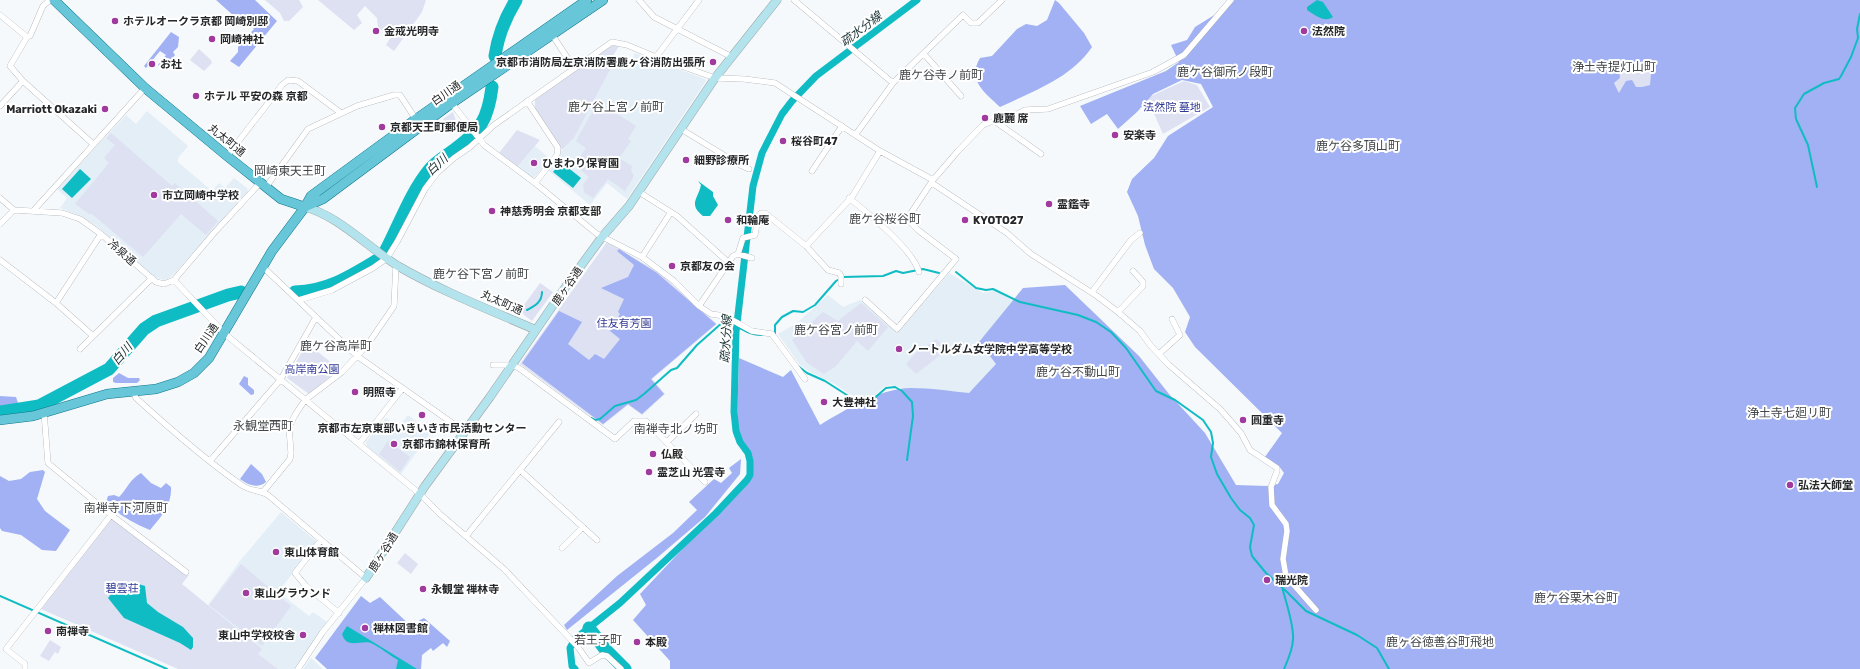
<svg xmlns="http://www.w3.org/2000/svg" width="1860" height="669" font-family="Rubik,'Noto Sans JP',sans-serif">
	<style>
		.built { fill: #e3eef6 }
		.green { fill: #dde1f2 }
		.forest { fill: #a1b1f3; fill-rule: evenodd }
		.water { fill: #10bcc3 }
		.lines { fill: none; stroke-linecap: round; stroke-linejoin: round }
		.stream { stroke: #10bcc3; stroke-width: 2 }
		.canal { stroke: #10bcc3; stroke-width: 7 }
		.river { stroke: #10bcc3; stroke-width: 13 }
		.street-casing { stroke: #9fa3a6; stroke-width: 6 }
		.secondary-casing { stroke: #9fa3a6; stroke-width: 9 }
		.primary-casing { stroke: #0e768b; stroke-width: 10 }
		.street { stroke: #fff; stroke-width: 5.5 }
		.secondary { stroke: #b3e3ec; stroke-width: 8 }
		.primary { stroke: #67c7d9; stroke-width: 9 }
		.poi-dot { fill: #a03a9e; stroke: #fff; stroke-width: 1.5 }
		.labels { text-anchor: middle; stroke-width: 4; stroke-linejoin: round; paint-order: stroke }
		.poi-label { font-size: 11px; font-weight: bold; fill: #252728; stroke: #fff; text-anchor: start }
		.street-label { font-size: 11px; fill: #252728; stroke: #fff }
		.park-label { font-size: 11px; fill: #313996; stroke: #fff }
		.water-label { font-size: 12px; font-style: italic; fill: #172f31; stroke: #fff }
		.neighbourhood-label { font-size: 12px; fill: #434749; stroke: #fff }
	</style>
	<rect width="100%" height="100%" fill="#f5f9fc"/>
	<path class="built" d="M635 53 705 79 706 81 627 199 607 183 590 205 548 170 559 154 574 138 613 64 628 67Z
		M147 111 188 146 178 158V162L212 191 219 183 225 188 234 178 247 188 248 192 176 272 168 279 164 280 155 277 98 227 78 215 60 208 67 198 57 189 126 115 136 124Z
		M535 146 550 159 535 177 531 178 517 167Z
		M949 273 983 293 995 291 1013 300 1022 334 977 386 960 400 907 393 900 387 890 385 884 387 875 395 859 400 833 383 810 372 800 365 778 334 797 323 828 295 843 307 860 300 898 332Z
		M408 415 431 432 401 474 367 447 366 442 386 418 399 427Z
		M281 512 317 542 278 592 309 616 313 612 327 622 294 669H278L258 654 261 649 208 605 240 561Z
		M311 658 323 669H303Z"/>
	<path class="green" d="M265 0H299L303 7 289 21H284L280 13Z
		M318 0H426L422 12 394 51 386 45 391 37 378 27 377 18 365 6 357 15 362 23 354 30Z
		M611 46H619L611 59 613 64 574 138 562 150 535 109V99Z
		M199 49 211 60 212 63 204 71 190 60Z
		M1627 61 1636 63 1651 73V85L1642 87H1636L1619 93 1614 83 1620 78 1619 67Z
		M1184 81 1197 85 1210 107 1163 134 1147 98Z
		M600 103 636 126 628 139 631 141 619 158 632 166 631 170 634 176 625 191 608 179 593 198 584 192 583 184 589 177 575 165 586 148 576 141 591 114Z
		M453 112 456 121 448 127 443 119Z
		M517 130 540 140 517 167 499 153Z
		M111 133 172 186 175 183 218 221 206 235 181 214 143 257 92 214H89L75 204 109 163 104 158 115 145 106 138Z
		M607 242 658 272 717 324 652 379 665 394 642 415 628 405 603 425 520 364Z
		M540 283 553 292 532 321 524 315 521 309Z
		M861 303 888 327 868 351 857 341 835 367 824 374 807 363 792 340 823 312 838 321Z
		M936 339 948 349 916 374 906 364 921 347 923 349Z
		M307 343 339 369 309 394 287 378Z
		M388 441 410 457 400 472 379 454Z
		M111 516 189 575 182 584 262 649 258 654 278 669H178L41 609Z
		M405 553 418 564 411 574 397 563Z
		M241 564 291 606 262 646 209 605Z
		M50 640 61 647 58 654 55 652 49 661 40 656Z"/>
	<path class="forest" d="M216 0H255L277 21 239 67 230 61 238 52V47L254 29 246 21 237 27 231 23 235 17Z
		M1055 0 1059 3 1084 33 1092 47C1070 79 1033 91 1000 107 984 92 967 80 980 58L992 56 1017 29 1026 24 1037 26 1047 20Z
		M1233 0H1860V669H670V661L633 620 646 605 640 594 753 474 737 426 739 358 783 377 791 370 820 425C845 410 880 388 911 388 930 388 950 391 969 393L996 364 979 342 1023 288 1065 285 1139 356 1169 394 1205 433 1236 485 1267 486 1278 484 1284 473 1279 466 1265 457 1282 433 1195 347 1185 332 1190 317 1173 288 1154 269 1145 245 1138 216 1127 192 1132 179 1154 158 1168 136 1213 107 1201 84 1182 80 1153 94 1137 112 1118 129 1107 114 1091 124 1080 106 1166 71 1179 62 1171 45 1187 40 1195 27 1224 9ZM1627 61 1636 63 1651 73 1650 85 1642 87H1636L1632 80 1626 81 1619 93 1614 83 1620 78 1619 67Z
		M171 32 179 37 178 47 173 52 175 55 163 69 158 65 166 55 160 51 146 68 144 66Z
		M619 249 657 273 716 324 651 379 664 394 642 414 628 404 603 424 522 363 559 311 582 322 568 344 589 360 595 354 604 359 620 339 610 331 620 314 618 312 624 299 601 288 628 277 634 265 617 251Z
		M119 373 128 378H139L140 380 137 383H116L113 382V378Z
		M244 376 248 378V385L254 390V394L251 395 239 384Z
		M0 396 16 397 18 403 16 407 0 409Z
		M741 459 740 474 705 517 658 557 567 630 564 625 617 576 673 533 697 510 689 502 714 479 721 483 732 473 729 468Z
		M251 464 262 474 266 482C258 489 248 485 240 479Z
		M43 470 45 472 37 499 45 511 70 530 56 551 42 550 21 535 2 531 0 528V476L9 481 21 479 30 472Z
		M141 473 151 483 161 488 166 483 171 487C172 505 161 517 150 530 133 523 120 516 106 502L108 496 114 495 119 497C127 489 130 479 141 473Z
		M361 596 370 603 380 597 412 627 420 620 424 618 450 641 447 647 443 643 433 651 431 648 422 655 421 669H327L315 658Z"/>
	<path class="water" d="M1317 0 1323 2 1333 17C1324 23 1315 15 1307 10V7Z
		M561 162 581 178 573 188 553 172Z
		M80 169 91 179 72 198 62 189Z
		M698 181 713 192V196L718 205 710 216H703C688 204 698 199 701 185Z
		M132 582 145 586 147 603 158 612 183 627 193 638V647L191 650 180 643 124 618 108 598 119 583Z
		M347 626 417 669H396L398 660C389 655 381 648 373 644 363 638 347 651 342 634Z"/>
	<g class="lines">
		<path class="stream" d="M1817 187 1808 145 1796 119 1795 108 1804 94 1824 83 1839 79 1841 76 1851 57 1858 38 1857 29 1860 14
			M357 271 358 272
			M956 272 976 288 986 290 993 289 1020 302 1078 315 1096 322 1111 332 1126 348 1156 391 1175 400 1203 420 1211 432 1213 443 1211 457 1217 474 1231 498 1240 510 1250 518 1254 525 1250 547 1252 556 1266 573 1287 592 1306 611 1357 635 1377 648 1389 669
			M527 310C535 306 542 302 542 292
			M775 334V325L782 317 793 311 803 312 815 305 836 281 843 277 883 276 896 271 903 273 923 269 939 273
			M798 366 807 373 825 381 853 399 863 402 871 401 886 388 895 387 902 391 912 402 913 416 907 460
			M591 418 595 420 600 419 615 406 636 400 644 394 671 370 677 368 697 345 723 322C738 324 747 336 762 335
			M1282 587C1286 602 1294 625 1293 639 1293 649 1288 660 1284 669
			M0 596 167 669"/>
		<path class="canal" d="M575 669 572 666 570 648 575 639 620 603 716 513 747 480 750 475V461L748 453 740 442 736 431 734 412 736 332 753 186 762 153 782 114 792 101 816 76 917 0"/>
		<path class="river" d="M495 56C498 35 505 18 516 0
			M386 250C400 223 411 192 430 169 437 161 445 157 454 150 480 131 488 120 492 87
			M295 292C328 291 351 276 379 259
			M0 412 39 406 109 369 144 329 156 321 228 295 241 292
			M589 628 605 649 625 669"/>
		<g class="street-casing">
			<path id="street" d="M639 0 654 17 732 57
				M794 0 893 83
				M0 15 27 37 30 36 43 6 50 0
				M551 33 574 68
				M924 54 961 96
				M656 57 699 0
				M23 81 10 66 27 37
				M527 101 558 148 557 155 535 183
				M451 102 484 145 535 183 597 234 642 257 674 281 699 306 711 314 725 316 752 331 772 334 805 379
				M0 106 23 81 93 144
				M996 122 1041 154
				M681 129 740 165 749 169
				M856 134 893 83 963 15 971 23H978L1002 0
				M227 156 282 85 288 80 298 81 341 113
				M812 171 842 126
				M932 183 1007 233 1031 254 1097 296 1118 312 1140 331 1151 346 1169 365 1220 409 1241 433 1250 450 1277 468V471L1271 487 1272 505 1286 524 1287 531 1283 559 1286 576 1316 610
				M266 187 308 129 357 106 394 95H400L417 121
				M639 192 677 216 728 262
				M0 198 14 210 62 213 80 219 101 234 156 282 164 284 174 280 214 233 260 183
				M849 198C868 213 913 250 919 272
				M34 210 145 88
				M0 224 14 210
				M806 246 852 197 880 151
				M738 254 743 238 755 235 758 217 761 213H765L806 246 828 270 839 273 841 276V284
				M642 257 671 212
				M0 260 56 303 93 336
				M263 267 357 356 465 432
				M174 280 225 334 420 494 440 514 504 569 578 647 589 663 602 655 607 656 621 669
				M1092 292 1131 240 1140 233
				M299 300 332 290 373 268 387 258 397 242 425 189 437 173 454 158 470 147 494 125 612 42 627 45 656 57 715 78 744 79 775 83 880 151 933 180
				M865 300 897 329 956 259 918 230 907 219 933 180 958 151 983 125 990 122H1001L1025 110 1048 109 1153 72 1184 55 1231 0
				M56 303 101 234
				M699 306 733 256 738 254 752 258
				M1118 312 1143 286V282L1133 271
				M80 349 152 278
				M1160 353 1180 335 1172 319
				M493 365H511L519 368 615 439 634 421H646L705 482
				M133 391 136 398C170 429 205 460 243 486 251 491 260 490 268 495L366 578 322 633 298 669
				M44 412 48 463 111 515
				M667 442 696 414
				M359 444 402 389
				M210 461 281 379 316 317
				M520 470 597 540
				M263 492 290 459 291 453 289 427 295 415 305 400 342 372 357 356 368 344 394 306 396 265
				M467 535 559 422
				M321 540 295 573 306 586 339 613
				M562 548 583 527
				M25 669V664L6 649 111 515 186 572"/>
		</g>
		<g class="secondary-casing">
			<path id="secondary" d="M305 207C337 215 369 248 398 266 441 291 490 310 536 330
				M366 578 425 486 490 397 569 282 602 237 629 206 715 78 777 0"/>
		</g>
		<g class="primary-casing">
			<path id="primary" d="M54 0 145 88 227 156 281 199 305 207
				M305 207 323 199 452 103 603 0
				M0 420 33 416 107 394 156 389 178 382 194 373 209 358 272 251 305 207 311 196 416 119 587 0"/>
		</g>
		<use href="#street" class="street"/>
		<use href="#secondary" class="secondary"/>
		<use href="#primary" class="primary"/>
	</g>
	<g class="poi-dot">
		<circle cx="115" cy="21" r="4"/>
		<circle cx="376" cy="31" r="4"/>
		<circle cx="1304" cy="31" r="4"/>
		<circle cx="212" cy="39" r="4"/>
		<circle cx="713" cy="62" r="4"/>
		<circle cx="152" cy="64" r="4"/>
		<circle cx="196" cy="96" r="4"/>
		<circle cx="105" cy="109" r="4"/>
		<circle cx="985" cy="118" r="4"/>
		<circle cx="382" cy="127" r="4"/>
		<circle cx="1115" cy="135" r="4"/>
		<circle cx="783" cy="141" r="4"/>
		<circle cx="686" cy="160" r="4"/>
		<circle cx="534" cy="163" r="4"/>
		<circle cx="154" cy="195" r="4"/>
		<circle cx="1049" cy="204" r="4"/>
		<circle cx="492" cy="211" r="4"/>
		<circle cx="728" cy="220" r="4"/>
		<circle cx="965" cy="220" r="4"/>
		<circle cx="672" cy="266" r="4"/>
		<circle cx="899" cy="349" r="4"/>
		<circle cx="355" cy="392" r="4"/>
		<circle cx="824" cy="402" r="4"/>
		<circle cx="422" cy="415" r="4"/>
		<circle cx="1243" cy="420" r="4"/>
		<circle cx="394" cy="444" r="4"/>
		<circle cx="653" cy="454" r="4"/>
		<circle cx="649" cy="472" r="4"/>
		<circle cx="1790" cy="485" r="4"/>
		<circle cx="276" cy="552" r="4"/>
		<circle cx="1267" cy="580" r="4"/>
		<circle cx="423" cy="589" r="4"/>
		<circle cx="246" cy="593" r="4"/>
		<circle cx="365" cy="628" r="4"/>
		<circle cx="48" cy="631" r="4"/>
		<circle cx="303" cy="635" r="4"/>
		<circle cx="637" cy="642" r="4"/>
	</g>
	<g class="labels">
		<g class="poi-label">
			<text x="123" y="25">ホテルオークラ京都 岡崎別邸</text>
			<text x="384" y="35">金戒光明寺</text>
			<text x="1312" y="35">法然院</text>
			<text x="220" y="43">岡崎神社</text>
			<text x="705" y="66" text-anchor="end">京都市消防局左京消防署鹿ヶ谷消防出張所</text>
			<text x="160" y="68">お社</text>
			<text x="204" y="100">ホテル 平安の森 京都</text>
			<text x="97" y="113" text-anchor="end">Marriott Okazaki</text>
			<text x="993" y="122">鹿麓 席</text>
			<text x="390" y="131">京都天王町郵便局</text>
			<text x="1123" y="139">安楽寺</text>
			<text x="791" y="145">桜谷町47</text>
			<text x="694" y="164">細野診療所</text>
			<text x="542" y="167">ひまわり保育園</text>
			<text x="162" y="199">市立岡崎中学校</text>
			<text x="1057" y="208">霊鑑寺</text>
			<text x="500" y="215">神慈秀明会 京都支部</text>
			<text x="736" y="224">和輪庵</text>
			<text x="973" y="224">KYOTO27</text>
			<text x="680" y="270">京都友の会</text>
			<text x="907" y="353">ノートルダム女学院中学高等学校</text>
			<text x="363" y="396">明照寺</text>
			<text x="832" y="406">大豊神社</text>
			<text x="1251" y="424">圓重寺</text>
			<text x="422" y="432" text-anchor="middle">京都市左京東部いきいき市民活動センター</text>
			<text x="402" y="448">京都市錦林保育所</text>
			<text x="661" y="458">仏殿</text>
			<text x="657" y="476">霊芝山 光雲寺</text>
			<text x="1798" y="489">弘法大師堂</text>
			<text x="284" y="556">東山体育館</text>
			<text x="1275" y="584">瑞光院</text>
			<text x="431" y="593">永観堂 禅林寺</text>
			<text x="254" y="597">東山グラウンド</text>
			<text x="373" y="632">禅林図書館</text>
			<text x="56" y="635">南禅寺</text>
			<text x="295" y="639" text-anchor="end">東山中学校校舎</text>
			<text x="645" y="646">本殿</text>
		</g>
		<g class="street-label">
			<text transform="translate(446 93) rotate(-35)" y="4">白川通</text>
			<text transform="translate(227 140) rotate(39)" y="4">丸太町通</text>
			<text transform="translate(122 252) rotate(41)" y="4">冷泉通</text>
			<text transform="translate(567 286) rotate(-55)" y="4">鹿ヶ谷通</text>
			<text transform="translate(502 302) rotate(24)" y="4">丸太町通</text>
			<text transform="translate(206 338) rotate(-56)" y="4">白川通</text>
			<text transform="translate(383 552) rotate(-58)" y="4">鹿ヶ谷通</text>
		</g>
		<g class="park-label">
			<text x="1172" y="111">法然院 墓地</text>
			<text x="624" y="327">住友有芳園</text>
			<text x="312" y="373">高岸南公園</text>
			<text x="122" y="592">碧雲荘</text>
		</g>
		<g class="water-label">
			<text transform="translate(861 29) rotate(-37)" y="4">疏水分線</text>
			<text transform="translate(437 165) rotate(-43)" y="4">白川</text>
			<text transform="translate(726 339) rotate(-87)" y="4">疏水分線</text>
			<text transform="translate(122 354) rotate(-49)" y="4">白川</text>
		</g>
		<g class="neighbourhood-label">
			<text x="1614" y="71">浄土寺提灯山町</text>
			<text x="1225" y="76">鹿ケ谷御所ノ段町</text>
			<text x="941" y="79">鹿ケ谷寺ノ前町</text>
			<text x="616" y="111">鹿ケ谷上宮ノ前町</text>
			<text x="1358" y="150">鹿ケ谷多頂山町</text>
			<text x="290" y="175">岡崎東天王町</text>
			<text x="885" y="223">鹿ケ谷桜谷町</text>
			<text x="481" y="278">鹿ケ谷下宮ノ前町</text>
			<text x="836" y="334">鹿ケ谷宮ノ前町</text>
			<text x="336" y="350">鹿ケ谷高岸町</text>
			<text x="1078" y="376">鹿ケ谷不動山町</text>
			<text x="1789" y="417">浄土寺七廻リ町</text>
			<text x="263" y="430">永観堂西町</text>
			<text x="676" y="433">南禅寺北ノ坊町</text>
			<text x="126" y="512">南禅寺下河原町</text>
			<text x="1576" y="602">鹿ケ谷栗木谷町</text>
			<text x="598" y="644">若王子町</text>
			<text x="1440" y="646">鹿ヶ谷徳善谷町飛地</text>
		</g>
	</g>
</svg>
